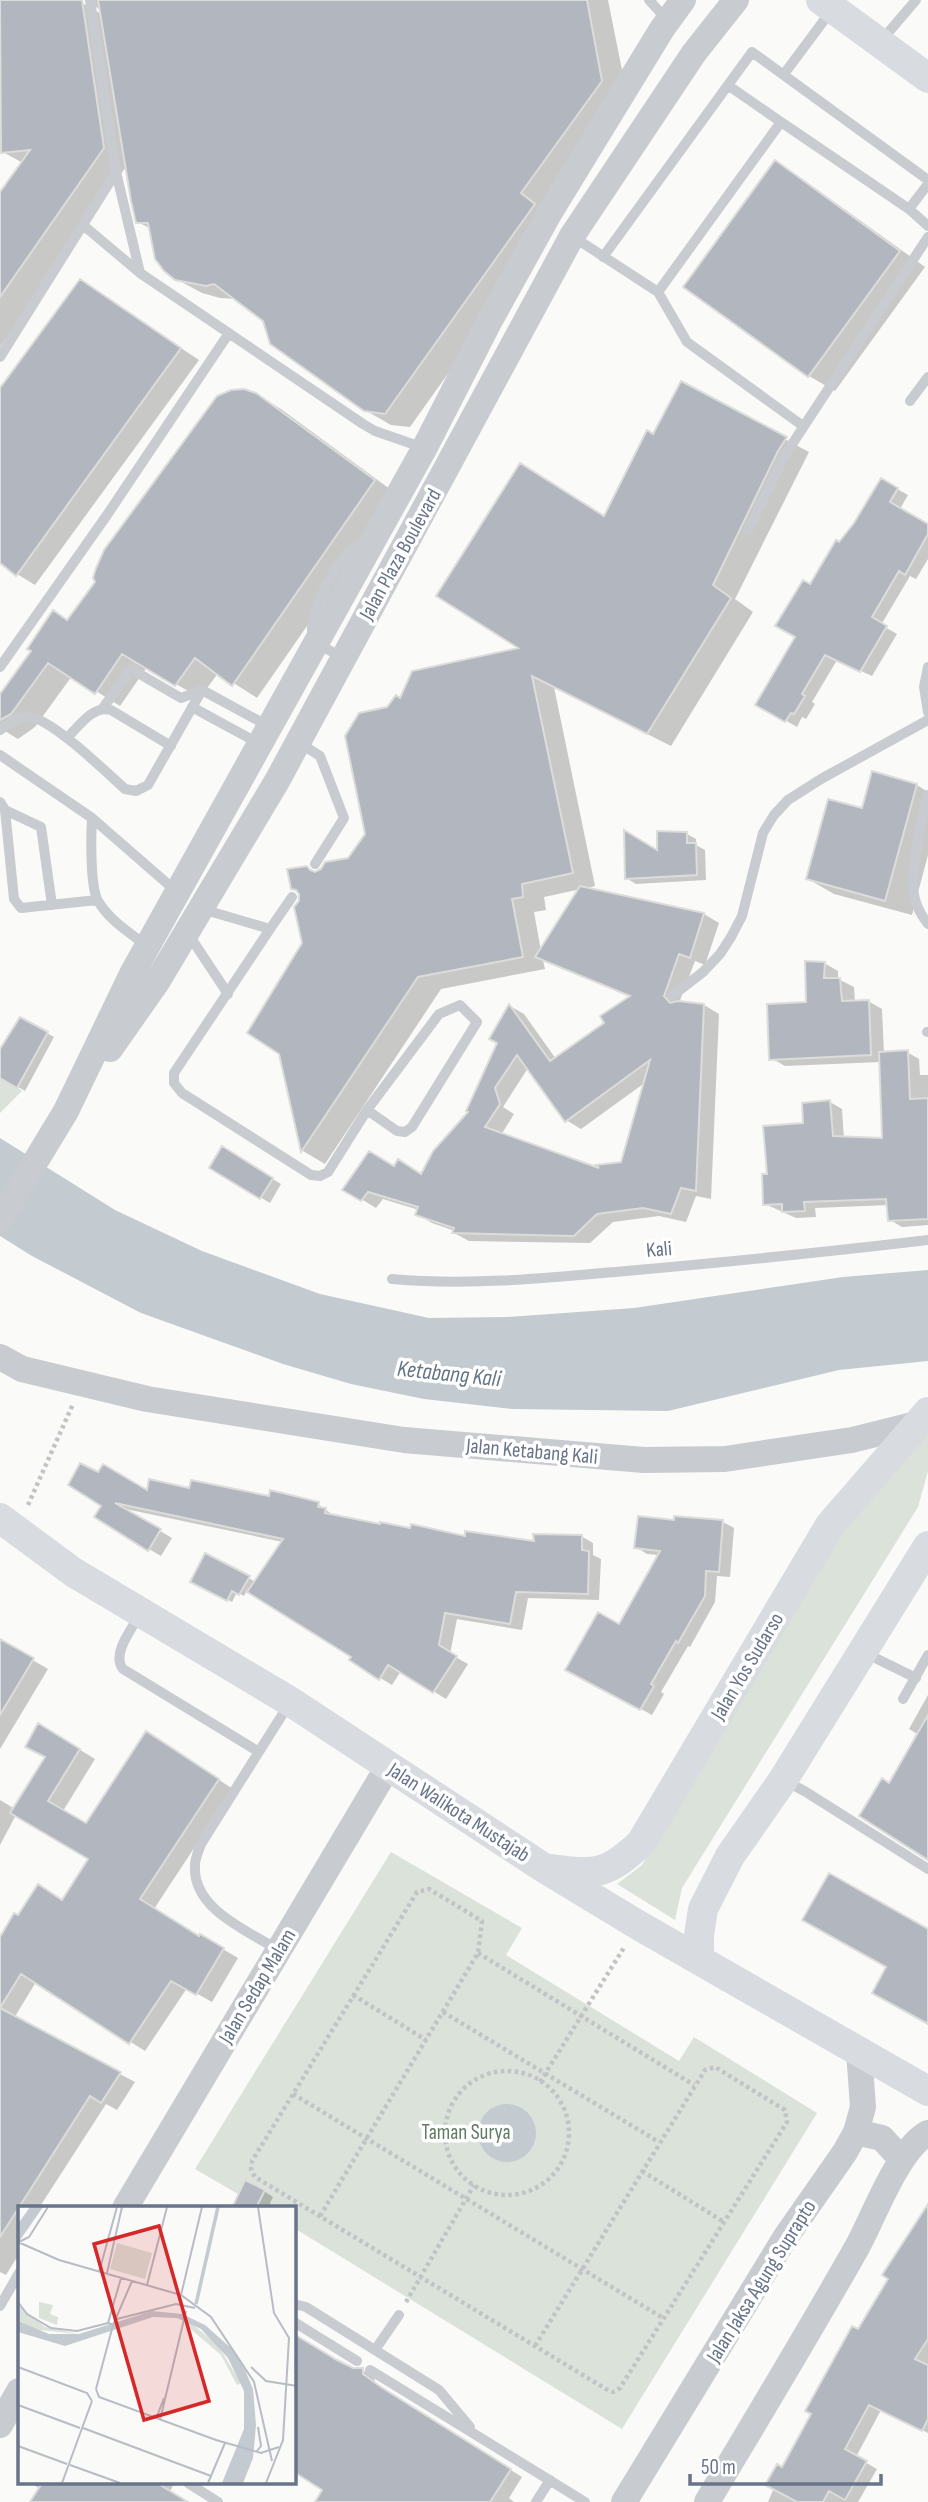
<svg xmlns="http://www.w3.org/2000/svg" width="928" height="2502" font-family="'Sofia Sans Condensed',sans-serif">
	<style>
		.green { fill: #dae2d9 }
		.water { fill: #c3cad0 }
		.shadow { fill: #0003; fill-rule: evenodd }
		.building { fill: #b1b6bf; stroke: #dcdcda; stroke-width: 2; fill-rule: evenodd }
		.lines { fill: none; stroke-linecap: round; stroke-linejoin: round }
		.path { stroke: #c1c3c6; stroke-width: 4.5; stroke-dasharray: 3.5 3.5; stroke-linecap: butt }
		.service { stroke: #c8cbcf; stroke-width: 10 }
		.tertiary { stroke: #c8cbcf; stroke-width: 26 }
		.secondary { stroke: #d8dbe0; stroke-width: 30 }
		.labels { text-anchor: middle; stroke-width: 7; stroke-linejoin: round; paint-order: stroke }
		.street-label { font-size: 21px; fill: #68748a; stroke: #fff }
		.park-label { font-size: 21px; fill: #637b63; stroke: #fff }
		.water-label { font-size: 23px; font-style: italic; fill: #647584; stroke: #fff }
		.inset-river { fill: none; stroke: #c3cad0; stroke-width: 3.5 }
		.inset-road { fill: none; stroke: #b7bcc5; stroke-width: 2 }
		.view { fill: #d62828; fill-opacity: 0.15; stroke: #d62828; stroke-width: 3.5 }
		.inset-edge { fill: none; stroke: #68748a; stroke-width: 3.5 }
	</style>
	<rect width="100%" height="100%" fill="#fafaf8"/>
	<path class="green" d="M0 1074 22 1091 0 1113Z
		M928 1430V1471L918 1507 682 1888 675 1920 617 1884 642 1865 873 1480Z
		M391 1852 522 1928 506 1955 679 2061 694 2037 817 2113 622 2429 294 2228V2208H262L195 2169Z"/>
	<path class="water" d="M0 1138 115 1210 202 1251 320 1294 429 1318 508 1317 634 1308 843 1277 928 1270V1361L839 1370 668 1411 513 1409 424 1399 351 1384 283 1364 141 1313 32 1256 0 1236Z
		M478 2133a29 29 0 1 1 58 0a29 29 0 1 1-58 0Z"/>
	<path class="shadow" d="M0 0H77L101 14V10L84 0H608L627 95 558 219 410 427 391 425 365 410 264 320 236 299 220 298 202 293 176 279 151 229 138 222 128 164 0 347V195L23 163 3 152 0 121Z
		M775 163 801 178 925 267 835 391 809 376 686 286Z
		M80 281 199 360 35 585 17 574 0 561V391Z
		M681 383 809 452 735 599 753 612 671 746 554 687 595 886 583 889 704 914 719 923 705 965 695 961 679 1003 704 1005 719 1014 711 1199 696 1196 686 1222 659 1216 613 1222 590 1243 469 1241 454 1233 455 1231 432 1223 417 1214 419 1210 383 1199 376 1208 345 1189 395 1168 423 1176 471 1112 499 1042 510 1006 524 1014 556 1059 607 1023 632 997 543 960 545 969 441 989 325 1164 303 1151 280 1053 304 944 301 893 292 888 307 867 317 873 349 860 367 834 388 709 401 700 522 649 605 518 654 436ZM581 889 541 951 534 912 546 910 544 897ZM528 1068 566 1120 581 1129 646 1082 622 1164 604 1172 501 1135 514 1114 503 1107Z
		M256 394 281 409 398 495 257 698 218 673 200 698 147 667 120 706 72 676 35 727 18 739 0 728V697L69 621Z
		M881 480 908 495 900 509 928 526V559L916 579 910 576 881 625 897 634 872 676 837 660 812 702 815 704 806 719 802 717 797 727 758 704 797 637 811 587 855 524Z
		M873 774 917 785 928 792V855L912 915 834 894 808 879 863 810Z
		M687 834 696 839V845L705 850 706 880 636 884 626 878Z
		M824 963 838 971V979L854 987 855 1002 868 1001 882 1009 884 1054 907 1052 919 1059 920 1075H928V1225L902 1227 890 1220 889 1205 815 1208 816 1217 796 1218 765 1204 769 1175 805 1124 830 1102 842 1109 844 1139 884 1140 881 1062 785 1066 771 1058 807 1004Z
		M21 1019 54 1037 25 1091 0 1076V1053Z
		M223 1149 281 1184 270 1203 211 1168Z
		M190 1490 318 1504 337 1518 466 1538 535 1543 581 1536 593 1543V1555L601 1559 599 1600 528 1598 522 1630 457 1619 450 1654 468 1664 446 1699 401 1671 392 1685 351 1660 353 1656 247 1590 244 1596 237 1592 232 1602 192 1581 206 1555 256 1582 283 1542 121 1508 172 1538 161 1556 149 1549 103 1505 148 1493Z
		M676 1522H723L734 1528 730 1577 717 1576 715 1602 690 1647 688 1646 661 1692 664 1694 652 1715 568 1669 620 1626 659 1555 647 1554 636 1547Z
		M0 1641 48 1669 0 1749Z
		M928 1695V1858L890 1785 919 1735 909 1729Z
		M54 1734 95 1759 63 1811 86 1825 161 1742 233 1789 154 1909 238 1958 212 2002 187 1988 145 2051 36 1982 14 2018 135 2082 117 2110 106 2104 39 2208H19V2254L6 2275 0 2272V1950L18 1918 63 1902 90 1859 16 1815 0 1845V1800L15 1809 47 1757Z
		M264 2191 273 2197 268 2208H234Z
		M928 2207V2433L881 2410 856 2457 877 2469 858 2502H768L782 2469Z
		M294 2335 353 2370H362L374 2376 375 2383 393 2396 522 2477 509 2498 514 2502H317L325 2489 294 2470Z
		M31 2483H174L170 2492 186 2502H33L40 2489Z"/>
	<path class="building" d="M0 0H82L104 148 0 297V192L30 150 1 153Z
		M98 0H587L602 81 521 193 535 204 385 414 364 411 270 344 263 321 214 284 206 286 175 280 164 271 155 259 148 223H136L131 201Z
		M775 160 900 251 808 377 683 287Z
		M80 279 181 348 16 576 0 563V388Z
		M681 381 787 437 778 451 713 585 731 598 647 734 532 676 573 873 522 884 523 897 512 899 523 957 418 977 301 1152 279 1054 247 1033 302 943 294 907 299 901V894L296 890 291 889 287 869 307 866 310 870 315 872 321 869 325 862 348 858 365 834 345 736 359 713 387 707 396 695 400 698 412 671 518 648 436 596 520 463 604 516 647 430 653 434Z
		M244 389 256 393 375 480 232 686 195 658 175 686 122 654 95 694 48 663 11 714 0 720V694L31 651 27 649 53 610 67 620 95 582 93 578 96 568 104 550 217 396 231 390Z
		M881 478 898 488 890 502 928 524V534L905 575 899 571 872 617 887 626 860 672 825 655 802 694 805 696 794 714 791 713 785 722 755 705 795 637 775 626 803 580 810 584 836 540 839 542 854 523Z
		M872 771 917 784 885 901 806 879 828 799 862 808Z
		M624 830 657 850V831L687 832V843H696L697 875 625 879Z
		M580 886 704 913 690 958 679 954 664 996 670 1003 678 1001 704 1004 696 1191 681 1188 671 1214 643 1208 597 1214 574 1236 452 1233 454 1228 415 1215 418 1207 368 1192 361 1201 342 1190 369 1151 394 1166 398 1159 421 1174 433 1151 468 1112 466 1111 497 1043 489 1039 509 1004 550 1061 604 1023 600 1016 630 996 535 957ZM517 1055 565 1122 650 1060 621 1162 596 1165 599 1168 485 1127 500 1104 495 1088Z
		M805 961 825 962 824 978H840L842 1001 869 1000 871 1055 769 1060 767 1004 806 1002Z
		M20 1017 48 1032 17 1088 0 1078V1049Z
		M908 1050 910 1099 928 1098V1219L888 1221 886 1199 804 1202 805 1211 782 1212V1204L763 1205 762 1174H767L763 1126 803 1123 802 1103 830 1100 833 1136 882 1138 879 1052Z
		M222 1146 273 1178 260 1199 209 1168Z
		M80 1463 98 1472 103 1464 147 1490 149 1479 189 1488 191 1480 269 1496 270 1490 319 1502 318 1507 326 1508 325 1513 380 1524V1522L410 1528 411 1524 465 1536V1531L534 1541 533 1534 582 1535V1550L589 1551 588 1594 516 1592 510 1624 445 1613 439 1645 457 1656 433 1693 388 1665 379 1680 349 1660 351 1657 247 1592 283 1539 115 1503 161 1529 148 1551 94 1517 101 1506 68 1485Z
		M638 1516 674 1520V1516L723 1520 719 1572 706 1571 705 1596 678 1643 676 1641 651 1684 654 1686 640 1710 565 1670 598 1612 619 1624 660 1551 634 1548Z
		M205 1553 250 1576 239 1595 232 1591 227 1601 190 1582Z
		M0 1639 34 1658 0 1715Z
		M928 1715V1860L859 1816 882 1778 889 1783Z
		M38 1723 80 1749 48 1801 86 1823 146 1731 219 1779 140 1899 199 1936 200 1934 224 1948 196 1995 171 1981 129 2044 21 1974 0 2008V1937L14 1913 18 1915 38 1884 62 1900 88 1859 10 1813 45 1757 25 1747Z
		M829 1873 928 1929V2024L872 1993 886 1967 802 1920Z
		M0 2008 121 2072 101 2103 90 2096 0 2237Z
		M245 2180 265 2190 256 2208H232Z
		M928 2204V2339L915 2359 928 2365V2419L922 2431 869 2405 845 2449 867 2461 845 2500 829 2491 823 2502H797L765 2485 777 2464 782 2467 811 2414 805 2411 852 2326 858 2329 888 2279 882 2275Z
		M294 2334 337 2360 353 2368H363V2374L381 2387 511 2469 490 2502H315L322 2490 294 2472Z
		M42 2483H157L188 2502H30Z"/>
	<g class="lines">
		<path class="path" d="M28 1505 73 1404
			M478 1953 694 2085
			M353 1995 426 2040
			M443 2012 659 2142
			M445 2133a62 62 0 1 1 124 0a62 62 0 1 1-124 0Z
			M540 2082 625 1946
			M293 2094 663 2318
			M642 2171 724 2222
			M320 2216 478 1953 482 1921 429 1889 417 1892 252 2161 251 2170 255 2177 606 2389 613 2392 620 2388 787 2122 785 2110 715 2067 705 2070 535 2346
			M406 2302 474 2185"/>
		<path class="service" d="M90 0 116 172 140 273 363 424 375 431 424 448
			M649 0 668 21
			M881 41 916 0
			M784 74 831 11
			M729 86 781 122
			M909 209 928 184
			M83 225 140 273
			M572 236 658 292 687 342 803 426
			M603 257 752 52 928 180
			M658 292 781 122 909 209 928 226
			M0 357 116 172
			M910 401 928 377
			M748 530 785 455 928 237
			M342 657C334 652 319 647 314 639 304 620 333 570 346 555 350 550 358 546 363 542
			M0 667 107 515 229 333
			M928 667 924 687 928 712
			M192 707 260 744
			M103 708 131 669 181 698 202 690 270 727
			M0 730C9 724 18 716 29 717 51 718 107 773 125 789L136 791 148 785 202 690
			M67 738C79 726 93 705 111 710L171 746
			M298 742 320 756 344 818 315 864
			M0 755 92 818 177 892
			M928 795C922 815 910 876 914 895 916 906 921 915 928 924
			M0 802 5 810 14 899 21 908 97 900
			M5 810 41 827 52 905
			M92 818C91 836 90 887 98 901 109 920 130 933 147 946
			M202 909 270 929 292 897
			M270 929 174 1073V1083L182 1093 311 1175 320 1176 328 1172 367 1110 439 1014 460 1005 477 1022 412 1127 405 1132 397 1131 367 1110
			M187 932 228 994
			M672 996 703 972 720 954 731 937 742 916 763 833 774 815 788 800 821 779 928 720
			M927 1032H928
			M392 1279C470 1286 548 1278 626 1271 727 1262 827 1252 928 1240
			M140 1614C132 1629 111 1654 123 1669L259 1752
			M865 1653 916 1678
			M903 1699 928 1655
			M784 1780 806 1792 928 1869
			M278 1950C247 1930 192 1909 195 1865 195 1858 199 1850 201 1844L289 1704
			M294 2304 306 2307 439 2390 470 2427
			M0 2306 19 2273
			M294 2322 357 2361
			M375 2350 399 2315
			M370 2370 585 2502
			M188 2483 218 2502
			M536 2502 550 2480"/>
		<path class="tertiary" d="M110 1049 157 982 277 781 572 236 694 53 736 0
			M0 1220 66 1111 133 972 424 449 489 322 550 212 662 29 683 0
			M0 1357 22 1369 147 1399 404 1440 644 1460 725 1459 852 1440 916 1424
			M856 2132 882 2138 902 2160
			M125 2208 389 1765
			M0 2425 19 2391
			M624 2502 785 2238 845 2152 856 2132 863 2107 859 2051
			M707 2502C757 2418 808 2334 856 2249 874 2217 897 2150 928 2133"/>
		<path class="secondary" d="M821 0 928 78
			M0 1518 73 1572 291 1702 544 1868 638 1925 928 2091
			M551 1869C597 1875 606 1875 641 1843L830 1525 928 1412
			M699 1960V1935L703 1909 730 1856 783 1780 928 1546"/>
	</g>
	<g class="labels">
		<g class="street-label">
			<text transform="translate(400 554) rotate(-61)" y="7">Jalan Plaza Boulevard</text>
			<text transform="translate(659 1249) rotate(-5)" y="7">Kali</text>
			<text transform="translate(532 1451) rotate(5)" y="7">Jalan Ketabang Kali</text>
			<text transform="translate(747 1666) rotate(-59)" y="7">Jalan Yos Sudarso</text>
			<text transform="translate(459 1812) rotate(33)" y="7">Jalan Walikota Mustajab</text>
			<text transform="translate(257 1986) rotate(-59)" y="7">Jalan Sedap Malam</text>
			<text transform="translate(761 2281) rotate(-58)" y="7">Jalan Jaksa Agung Suprapto</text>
		</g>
		<g class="park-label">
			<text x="466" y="2139">Taman Surya</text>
		</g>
		<g class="water-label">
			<text transform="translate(449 1373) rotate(6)" y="8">Ketabang Kali</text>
		</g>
	</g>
	<g transform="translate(18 2206)">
		<rect width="278" height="278" fill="#fafaf8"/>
		<path d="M99 37 134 47 127 73 92 63ZM21 96 35 99 32 108 40 111 39 119 21 112ZM0 99 27 121 61 128 13 123 0 115ZM170 115 199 138 223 177 219 179 203 149 168 119Z" fill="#dae2d9"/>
		<path d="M12 1H25L0 37V18ZM134 105 164 108 187 119 214 143 227 164 235 183 238 219 235 252 225 277H204L226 223V185L210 152 183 123 159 112 135 111 47 140 0 126V115L31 128H61Z" fill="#c3cad0"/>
		<path class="inset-river" d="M0 27 18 1M178 98 200 1"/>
		<path class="inset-road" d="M240 1 256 107 271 132 265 234 248 277M0 36 41 54 163 89 193 111 236 176 254 255M1 36 11 31 30 1M81 66 99 1M89 67 104 1M129 79 149 1M163 89 184 1M0 96 9 108 33 122 59 125 90 117M99 113 158 98 177 102M96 119 90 117 103 72M0 161 69 187 74 195M233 161 248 175 279 180M78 183 81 191 198 234 243 247 261 241M78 183 95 119 114 75M0 199 62 222M138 213 146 192M142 214 168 105M65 222 193 270M0 240 49 258M239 245 243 240 240 221M52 259 102 277M44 277 74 195M190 277 207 237"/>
		<path class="view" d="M141 20 191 195 126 214 76 38Z"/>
		<rect width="278" height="278" class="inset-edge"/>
	</g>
	<path d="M690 2474v10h191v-10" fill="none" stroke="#68748a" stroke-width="3.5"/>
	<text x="701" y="2474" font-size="21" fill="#68748a" stroke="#ffffff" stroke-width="5" paint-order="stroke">50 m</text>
</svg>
